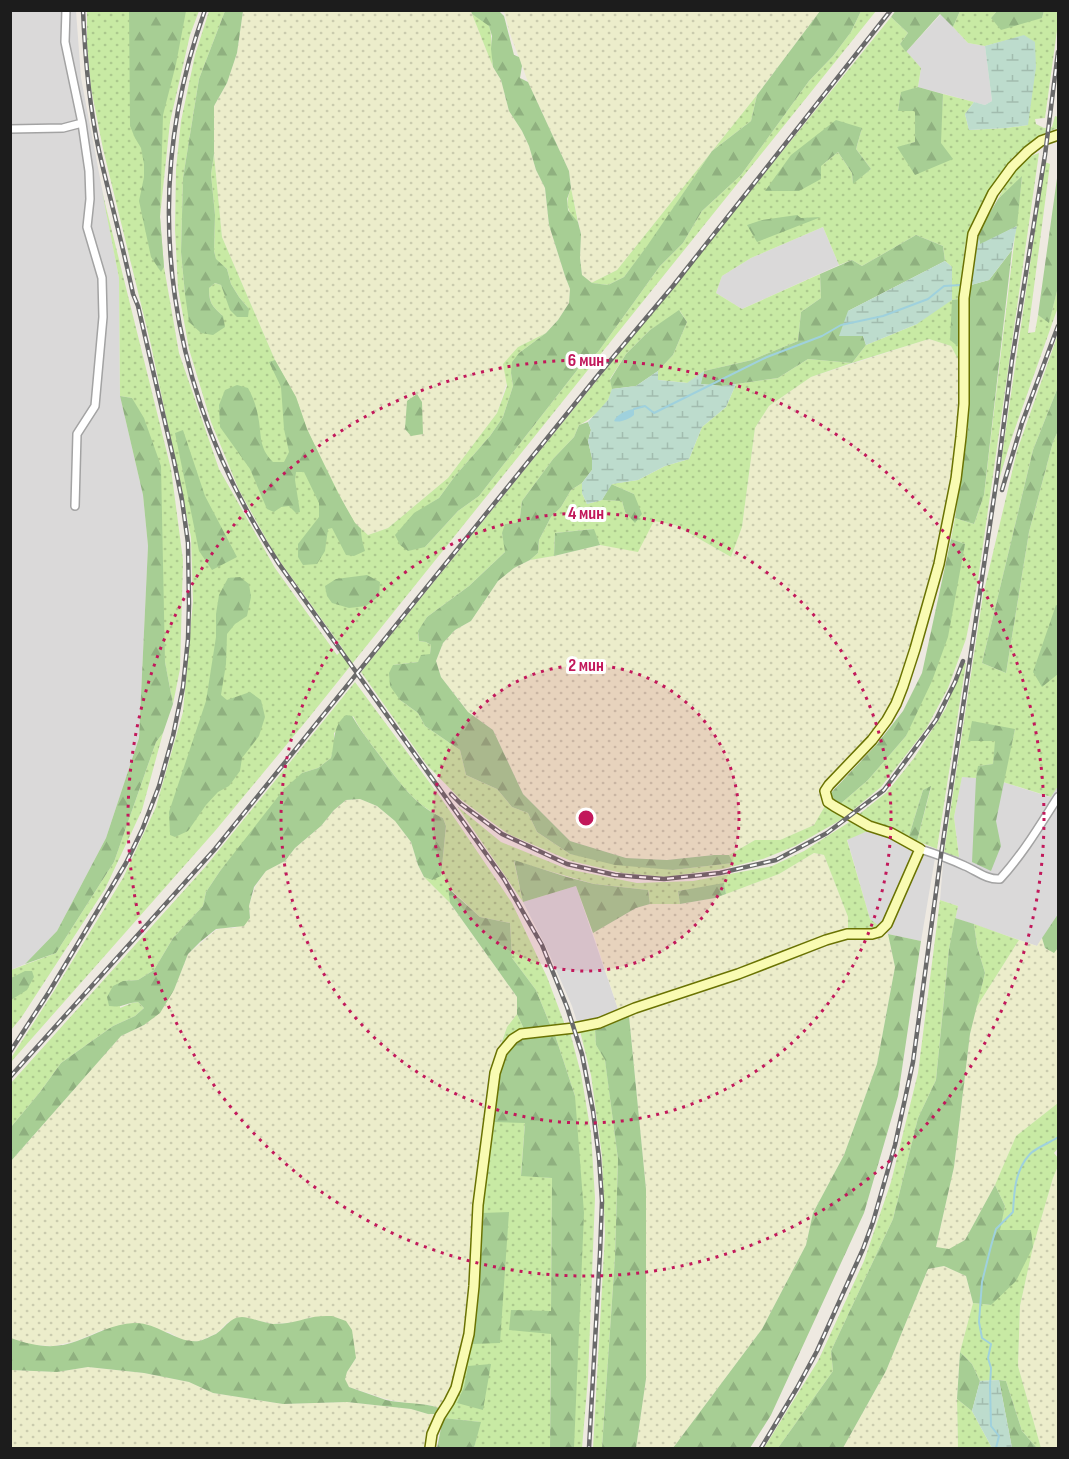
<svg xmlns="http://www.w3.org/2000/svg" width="1069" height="1459" font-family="'Sofia Sans Condensed',sans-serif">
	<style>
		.residential { fill: #dad9d9 }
		.farmland { fill: url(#farmland-dots) }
		.grass { fill: url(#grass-dots); fill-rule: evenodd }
		.forest { fill: url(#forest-firs) }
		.wetland { fill: url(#wetland-marsh) }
		.water { fill: #9fd1dd }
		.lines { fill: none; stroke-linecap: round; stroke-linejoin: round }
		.stream { stroke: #9fd1dd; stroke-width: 2 }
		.street-casing { stroke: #a3a3a3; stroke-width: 10 }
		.secondary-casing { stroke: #6a7302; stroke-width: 12 }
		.street { stroke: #fff; stroke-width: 7 }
		.secondary { stroke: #f9fbb2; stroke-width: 9 }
		.rail-casing { stroke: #6a6a6a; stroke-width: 4.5 }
		.rail { stroke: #fff; stroke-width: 2; stroke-dasharray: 7; stroke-linecap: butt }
		.ring { fill: none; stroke: #c2185b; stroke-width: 3; stroke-dasharray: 3 6 }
		.centre { fill: #c2185b; stroke: #fff; stroke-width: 3 }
		.ring-label { font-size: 18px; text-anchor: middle; font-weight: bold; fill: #c2185b; stroke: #fff; stroke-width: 6; stroke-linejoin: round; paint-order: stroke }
	</style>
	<defs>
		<pattern id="farmland-dots" width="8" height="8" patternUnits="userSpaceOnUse" patternTransform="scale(1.5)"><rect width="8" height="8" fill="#ecedcb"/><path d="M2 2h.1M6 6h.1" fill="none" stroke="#cacbae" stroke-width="1.8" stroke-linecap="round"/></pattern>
		<pattern id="grass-dots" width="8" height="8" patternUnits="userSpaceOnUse" patternTransform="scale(1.5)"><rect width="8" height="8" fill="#c8eaa4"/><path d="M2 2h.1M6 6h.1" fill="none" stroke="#abc88d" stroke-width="1.8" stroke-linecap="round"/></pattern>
		<pattern id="forest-firs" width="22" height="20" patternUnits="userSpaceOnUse" patternTransform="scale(1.5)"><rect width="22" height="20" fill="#a7ce94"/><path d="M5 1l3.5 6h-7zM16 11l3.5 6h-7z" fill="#8fb07f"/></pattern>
		<pattern id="wetland-marsh" width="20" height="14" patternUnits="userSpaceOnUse" patternTransform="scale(1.5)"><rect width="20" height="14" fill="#bddccd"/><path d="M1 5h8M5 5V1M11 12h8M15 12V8" fill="none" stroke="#a2bcaf"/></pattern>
	</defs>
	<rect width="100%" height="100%" fill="#eee9e1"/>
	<path class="residential" d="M11 11H76L81 78 119 278 120 396 143 495 148 546 139 738 106 838 57 931 25 964 11 970Z
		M941 14 968 43 985 46 992 101 985 105 918 87 921 68 906 52Z
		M823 227 839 265 742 309 716 293 722 276 751 258Z
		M962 776 1003 782 1050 797 1058 786V914L1037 946 955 918 958 906 940 900 944 853 959 856 954 817Z
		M870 830 890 837 915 851 935 858 921 941 888 934 870 919 847 839Z
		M576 886 619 1012 602 1019 578 1025 572 1006 547 949 523 902Z"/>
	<path class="farmland" d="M243 11H471L493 67 501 80 509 111 522 131 529 146 536 170 545 188 549 225 565 276 570 289 569 303 558 320 546 333 518 347 497 413 448 478 388 528 368 535 355 523 347 510 315 446 307 429 296 397 275 360 222 237 214 154V106L227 83 237 53Z
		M504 11H820L757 95 617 270 591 283 582 275 580 258 581 234 571 188 569 171 528 82 509 31Z
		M929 339 951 346 960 363 959 423 945 517 901 683 879 723 859 748 822 786 821 798 826 804 814 825 780 840H755L729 855H714L667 860 626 858 570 841 523 794 493 730 468 712 441 677 436 661 443 643 455 630 471 621 498 581 514 568 530 560 554 556 600 545 638 551 653 520 675 525 731 557 742 527 755 428 769 406 811 377Z
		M360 799 377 806 395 821 411 842 418 865 424 877 450 903 517 997V1014L507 1027 488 1075 473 1206 465 1332 449 1393 439 1408 430 1405 410 1404 386 1399 349 1387 344 1379 347 1372 356 1358 311 1317 298 1322 273 1324 242 1317 228 1322 217 1333 200 1341H184L169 1332 102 1330 76 1341 54 1346 30 1345 11 1338V1161L121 1036 144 1025 174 990 188 954 216 930 224 928H235L250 918 249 906 255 887 266 871 285 861 295 848 321 826 334 810 346 800Z
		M814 853 824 855 848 917V931L832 933 619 1012 593 933 636 908 650 904H680L715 898 779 874Z
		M888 934 895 967 877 1064 844 1155 813 1213 806 1245 762 1329 673 1448H636L646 1378V1189L629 1016 846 940 876 939Z
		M1042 938 1045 948 1054 952 1058 948V1103L1016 1136 995 1185 965 1240 949 1250 936 1247 954 1167 970 1034 976 1008 1019 940 1037 946Z
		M1058 1166V1448H1041L1018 1366 1020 1306 1033 1247 1053 1178Z
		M944 1266 966 1276 973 1303 960 1352 957 1399 958 1448H843L886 1371 928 1269Z
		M88 1367 144 1373 189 1382 213 1393 283 1404 347 1402 411 1409 428 1414H435L428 1432 425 1448H11V1370L57 1372Z"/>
	<path class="grass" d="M87 11H199L190 35 170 122 160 217 164 267 179 353 219 469 275 568 337 655 343 649 274 553 239 490 211 422 189 349 178 288 175 229 176 169 181 121 195 55 209 11H225L199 79 183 178 181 252 185 294 223 316C212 306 209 303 209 288L215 283 221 285 226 296 249 309 239 297 231 284 227 269 216 260 214 251 215 215 211 174 214 154 222 237 275 360 296 397 307 429 315 446 347 510 355 523 368 535 388 528 448 478 497 413 507 386 503 364 518 347 546 333 519 353 511 373 513 386 503 417 490 436 455 476 439 498 428 505 425 547 458 511 479 496 578 369 598 352 660 266 683 243 702 211 741 175 809 81 833 56 851 32 861 11H876L307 720 215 831 11 1062V1058L54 991 123 878 156 807 183 712 193 601 191 537 151 345 103 149 91 88 87 44Z
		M960 11H997L991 18H1042L1044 11H1058V23L1045 118 1035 119 1036 124 1044 128 1052 127 1055 116 1058 117V128L1040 135 1012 158 979 209 965 245 959 299 952 300 960 348V363L951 346 929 339 852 363 811 377 769 406 755 428 742 527 731 557 675 525 654 521 638 552 600 545 593 529 555 533 554 556 530 560 538 553 539 540 551 517 561 507 571 490 582 483V493L587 504 602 500 622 501 625 512 635 522 634 494 611 484 638 480 665 466 689 459 702 427 726 407 736 384 778 378 808 359 852 363 866 345 917 324 952 267 945 261 943 246 916 235 862 266 852 260 839 265 823 227 751 258 722 276 716 293 742 309 820 274 821 298 801 312 798 341 752 360 704 371 688 383 658 380V371L673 355 687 322 680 311 650 330 626 354 610 379C611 383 612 386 612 389 611 403 591 420 579 425L574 437 553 459 522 501 520 517 516 523 502 533 506 551 469 586 427 617 418 632 419 641 426 642 431 645 430 654 418 662 393 665 400 700 418 713 425 726 460 750 466 775 497 789 512 807 528 813 537 832 570 854 673 870 732 863 729 855 755 840H780L814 825 826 804 846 817 795 846 763 859 722 869 666 877 622 873 571 861 508 834 460 799 426 764 361 672 891 17 908 33 900 44 921 68 918 87 901 93 898 111H916L915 142 897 148 940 143 943 94 974 102 965 114 969 130 1006 128 1028 125 1024 36 985 46 968 43 953 27ZM862 128 856 149 871 169 853 183 852 173 838 152 821 166Z
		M472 14C477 17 486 21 489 26 492 31 492 60 493 67Z
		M757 95 751 121 712 151 649 244 624 277 608 285 591 283 617 270Z
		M1039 153 978 580 966 639 948 688 926 729 881 787 852 811 838 806 868 780 906 736 965 544 951 539 955 518 974 524 984 495 1022 177 998 199C1008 181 1018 159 1039 153Z
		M1045 162 1050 164 1028 333 1035 332 1038 315 1049 322 1058 287V307L1011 440 998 483Z
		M571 188 578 222C566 209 565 205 571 188Z
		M102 191 171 469 183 560 180 669 173 704 165 662 132 398 120 396 119 278Z
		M1058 334V387L1033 450 982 663 1006 673 1029 532 1053 442 1058 431V786L1051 797 1003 782 1015 729 996 741 993 764 979 766 976 778 962 777 954 817 959 857 944 853 983 595 1017 451Z
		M963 662 966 663 937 849 917 841 931 787 923 790 909 836 858 815 887 792 914 758 946 708Z
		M355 682 441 798 512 903 547 977 565 1025 551 1027 536 990 512 958 510 923 480 917 449 888 450 903 424 877 432 880 442 866 446 826 443 818C409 802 396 776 374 748 366 737 359 728 353 716L334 733V747L331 758 318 768 302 773 220 871 206 892 203 906 173 938 154 970 138 980 123 981 120 1008 132 1003 138 1002 144 1008 135 1016 113 1026 61 1063 40 1092 11 1127V1083L206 866Z
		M163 733 142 810 105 889 21 1018 11 1030V970L56 953 114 862 156 742Z
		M457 806 501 842 567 869 637 883 693 881 772 866 804 851 851 821 870 830 847 840 870 919 879 926 866 932 848 931V917L824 855 814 853 779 874 726 894 724 884 678 891 680 904H650L648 890 594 884 514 861 523 902Z
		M940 900 958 906 949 949 936 1080 918 1118 893 1219 831 1351 833 1371 778 1448H764L818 1361 864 1261 891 1182 918 1073Z
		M974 924 1019 940 976 1008 985 973 977 946Z
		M517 1014 524 1029 499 1050 507 1027Z
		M595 1029 596 1045 605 1059 618 1159 615 1257 602 1448H593L605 1234 602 1156 591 1075 580 1031Z
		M570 1032 581 1074 591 1133 595 1198 588 1378 582 1448H574L575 1096 555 1035Z
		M1058 1103V1148L1054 1153 1058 1158V1166L1053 1178 1033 1247 1020 1306 1018 1366 1041 1448H1037L1022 1431 1006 1381 999 1380 980 1381 972 1364 960 1352 973 1303 991 1305 999 1230 1005 1206 995 1185 1016 1136Z
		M493 1122H525L521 1175 552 1178 550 1448H474L480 1422 443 1418 458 1391 472 1344 482 1204Z
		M957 1399 972 1411 992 1448H958Z"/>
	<path class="forest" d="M896 10H960V11L953 27 940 14 906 52 900 44 908 33 891 17Z
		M129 11H186L176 64 163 115 160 217 164 267 161 272 151 257 139 201 144 177V164L141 148 135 138 130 126Z
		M225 11H243L237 53 227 83 214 106V154L211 174 215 215 214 251 216 259 227 269 231 284 239 297 249 309 248 317H237L230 310 221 285 215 283 209 288C209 303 212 306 223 316L225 327 213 335 201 333 189 322 185 294 181 252 183 178 199 79Z
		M471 11H499L504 16 514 55 519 57 522 66 520 78 528 82 569 171 571 188 567 199 568 210 578 222 581 234 580 258 582 275 592 283 608 285 624 277 647 246 712 151 751 121 757 95 820 11H861L851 32 833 56 809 81 741 175 702 211 683 243 660 266 598 352 578 369 479 496 458 511 425 547 408 551 400 545 395 535 414 513 439 498 455 476 490 436 503 417 513 386 511 373 512 362 519 353 546 333 558 320 569 303 570 289 565 276 549 225 545 188 536 170 529 146 522 131 509 111 501 80 493 67 491 49 492 36 489 26 472 14Z
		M997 11V10L1044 11 1042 18 1001 30 991 18Z
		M918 87 943 94 941 143 953 159 915 175 897 147 915 142V111H898L901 92Z
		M836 120 862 128 856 149 871 169 853 184 852 173 838 152 821 166V179L799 191H765L791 155Z
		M1058 171V287L1049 323 1038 315Z
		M1022 176 1017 226 980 245 978 233 998 199Z
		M797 215 801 218 821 217 757 242 747 225 762 220Z
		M916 235 943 246 945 261 848 311 863 336 866 345 852 363 808 359 778 378 722 386 700 384 704 371 752 360 798 341 801 312 821 298 820 274 852 260 862 266Z
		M1012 250 984 495 974 524 955 518 968 428V308L971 285 989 280Z
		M959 299 960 348 950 340 952 300Z
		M679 310 687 322 673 355 658 371 636 386 612 389 610 380 626 354 650 330Z
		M275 360 296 397 307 429 338 493 355 523 361 529C361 538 363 543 365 551L354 556 346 555 332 528 328 529 325 551 317 564 303 565 298 557V544L319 517V503L304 472H296L295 480 300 512 296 513 289 506 281 507 274 512 267 509 250 469 220 427 219 405 225 390 237 385 248 388C253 397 256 405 258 416 262 435 258 447 273 462H284L289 452 284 429 281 387 269 362Z
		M1058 387V431L1053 442 1029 532 1006 673 982 663 1033 450Z
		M417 394 422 402 423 434 411 436 405 429 407 401Z
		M120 396 132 398 144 418 161 466 165 662 173 704 163 733 156 742 114 862 56 953 25 964 57 931 106 838 139 738 148 546 143 495Z
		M588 422 591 430 588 441 592 458V470L582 483 571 490 561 507 551 517 539 540 538 553 530 560 514 568 498 581 471 621 455 630 443 643 436 661 441 677 468 712 493 730 523 794 570 841 626 858 667 860 714 855H729L733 863 673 870 615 865 570 854 537 832 528 813 512 807 497 789 466 775 460 750 425 726 418 713 400 700 390 686 389 673 393 665 418 662 421 655 430 654 431 645 426 642 419 641 418 631 427 617 469 586 505 552 502 533 505 524 516 523 520 517 522 501 553 459 574 437 579 425Z
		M183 430 205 496 237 557 212 570 199 551 175 433Z
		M611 484 634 494 642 514 635 523 625 512 622 501 602 500Z
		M594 529 600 545 554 556 555 533Z
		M951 539 965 544 948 637 932 681 906 736 868 780 838 806 832 802 829 795 877 744 903 711 922 673Z
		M367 575 380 582 379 596 366 606 349 608 332 603 327 596 325 586 336 579Z
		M240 577 249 584 251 597 247 616 235 624 227 634 226 664 221 695 227 700 250 692 261 700 265 717 259 736 242 758 240 771 229 786 218 792 206 805 188 831 175 837 170 835 169 812 206 701 216 637V614L219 595 228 578Z
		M1056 605 1058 606V674L1042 687 1033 672Z
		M346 715 352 716C359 728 366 737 374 748 395 775 410 803 443 818L446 826 441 876 432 880 424 877 418 865 411 842 395 821 377 806 360 799 346 800 334 810 321 826 295 848 285 861 266 871 254 887 249 906 250 918 244 926 216 929 200 942 188 954 174 990 160 1013 144 1025 121 1036 11 1161V1127L40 1092 61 1063 113 1026 135 1016 144 1008 138 1002C125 1003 123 1008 109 1006L107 997 113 986 123 981 138 980 154 970 173 938 203 906 206 892 220 871 284 789 302 773 318 768 331 758C335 743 332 726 346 715Z
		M972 721 1015 729 996 821 1001 846 991 871 972 862 976 778 978 766 993 764 995 741H968Z
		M931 786 917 841 909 836 923 790Z
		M514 860 567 877 594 884 648 890 650 904 636 908 593 933 576 886 523 902Z
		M724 883 726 894 715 898 680 904 678 891Z
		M448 888 480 917 510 923 512 958 536 990 551 1027 524 1029 517 1014V997L450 903Z
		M1058 914V948L1054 953 1045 948 1042 938Z
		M955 918 974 924 977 946 985 973 970 1034 954 1167 936 1247 949 1249 965 1240 995 1185 1005 1206 1000 1230H1031L1033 1247 1016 1281 991 1305 973 1303 966 1276 944 1266 928 1269 886 1371 843 1448H778L833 1371 831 1351 893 1219 918 1118 936 1080 949 949Z
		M888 934 921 941 898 1096 864 1213 771 1415 750 1448H673L762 1329 806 1245 813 1213 844 1155 877 1064 895 967Z
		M25 971H32L34 977 27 990 11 1000V978Z
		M629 1016 646 1189V1379L636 1448H602L615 1257 618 1159 605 1060 596 1045 595 1029Z
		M555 1035 575 1096 584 1213 574 1448H550L551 1334 509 1330 511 1310 551 1311 552 1178 521 1176 525 1123 493 1122 501 1066 510 1049 520 1038Z
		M509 1212 500 1343 472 1344 482 1213Z
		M332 1316 346 1321 352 1330 356 1358 347 1372 345 1379 349 1387C361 1391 374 1396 386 1400 403 1404 422 1402 439 1408L438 1411 435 1414H428L411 1409 347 1402 283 1404 213 1393 189 1382 144 1373 88 1367 57 1372 11 1370V1338C33 1346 54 1350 77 1341 96 1334 113 1324 134 1323 157 1322 178 1344 199 1341 204 1340 211 1336 216 1334 225 1328 230 1317 242 1317 249 1317 264 1323 273 1324 286 1324 298 1321 309 1318 317 1316 325 1316 332 1316Z
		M960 1352 972 1364 980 1381 972 1411 957 1399Z
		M491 1364 483 1410 457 1403 464 1387 468 1366Z
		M999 1380 1006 1381 1022 1431 1037 1448H1012Z
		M443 1418 481 1422 474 1448H437Z"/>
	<path class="wetland" d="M1024 35 1035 42 1036 67 1028 125 1006 128 969 130 965 114 974 102 985 105 992 101 985 46Z
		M1017 226 1012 250 989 280 971 285 972 261 978 233 980 244Z
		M945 261 952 267V300L917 324 866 345 863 336H839L848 311Z
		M658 371V380L687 383 704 371 701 384 722 386 736 384 726 407 702 427 689 459 665 466 638 480 612 484 602 500 587 504 582 493V483L592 470V458L588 441 591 430 588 422 608 400 612 389 636 386Z
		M999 1380 1012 1448H992L972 1411 980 1381Z"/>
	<path class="water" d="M634 409V415C629 419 620 423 614 421 617 414 627 410 634 409Z"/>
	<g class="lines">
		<path class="stream" d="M969 340 968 308 971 276
			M634 409 645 406 654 413 767 357 822 336 841 325 883 316 928 299 944 286 961 285
			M996 1448 999 1436 991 1426 990 1386 991 1368 988 1358 991 1344 982 1338 979 1322 982 1282 991 1246 996 1229 1013 1212C1014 1192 1015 1170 1030 1154 1037 1147 1050 1143 1058 1137"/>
		<g class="street-casing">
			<path id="street" d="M66 10 65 42 82 123 89 171 90 199 87 227 102 278 103 317 95 406 77 434 75 506
				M10 129 63 128 82 123
				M920 849C936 854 950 859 965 866 977 871 987 880 1000 879 1023 854 1040 825 1058 797"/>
		</g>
		<g class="secondary-casing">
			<path id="secondary" d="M430 1448 432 1434 440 1416 449 1402 456 1388 469 1334 474 1286 478 1205 495 1073 502 1052 513 1039 521 1034 574 1028 599 1023 635 1008 738 974 826 940 847 934H872L879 932 887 924 920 849 891 833 869 826 834 806 828 802 825 791 829 785 872 740 887 720 896 704 903 686 915 649 939 564 956 479 961 437 964 404V298L973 234 993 193 1012 167 1028 151 1041 141 1058 135"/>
		</g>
		<use href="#street" class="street"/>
		<use href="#secondary" class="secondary"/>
		<g class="rail-casing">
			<path id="rail" d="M205 10C136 201 169 397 279 564L504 879 542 945 567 1007 582 1054 593 1111 599 1158 602 1201 600 1253 589 1448
				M1002 490 1022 423 1058 326
				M451 794 461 804 502 834 567 864 615 875 664 879 720 873 776 860 827 833 884 790 936 720 955 682 963 661
				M10 1052 49 992 126 863 142 830 159 786 173 736 183 687 188 639 189 604 188 543 182 500 174 461 138 306 133 294C123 246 110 199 99 151 89 105 85 58 83 10
				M10 1077 215 849 599 374 673 286 891 10
				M761 1448 797 1388 817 1351 863 1249 873 1222 895 1145 913 1062 941 855 997 477 1012 360 1045 155 1058 52"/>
		</g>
		<use href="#rail" class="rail"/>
	</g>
	<circle cx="586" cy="818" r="153" fill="#c2185b" fill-opacity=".12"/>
	<g class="ring">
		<circle cx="586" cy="818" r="153"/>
		<circle cx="586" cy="818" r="305"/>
		<circle cx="586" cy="818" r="458"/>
	</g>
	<circle cx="586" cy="818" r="9" class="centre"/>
	<g class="ring-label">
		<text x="586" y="366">6 мин</text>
		<text x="586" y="519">4 мин</text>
		<text x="586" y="671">2 мин</text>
	</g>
	<rect width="1069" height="1459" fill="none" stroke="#1c1c1c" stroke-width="24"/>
</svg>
